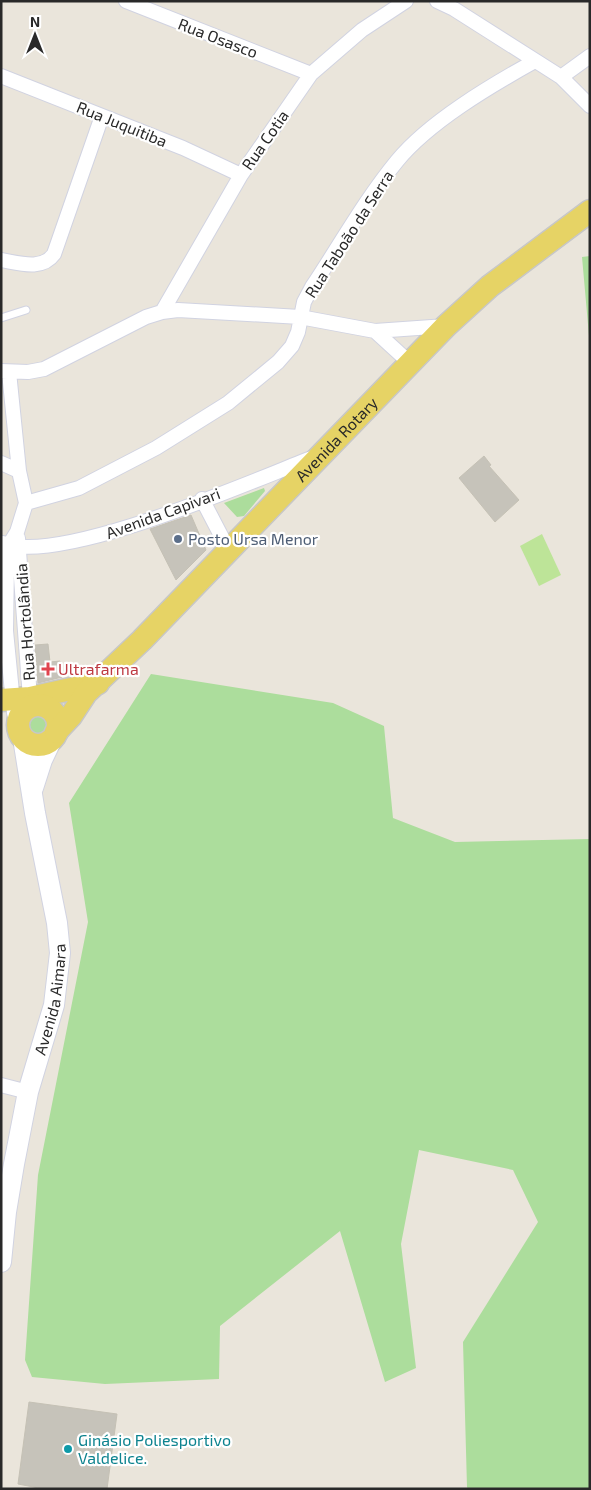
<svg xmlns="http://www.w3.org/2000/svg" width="591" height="1490" font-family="'Exo 2',sans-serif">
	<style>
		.green { fill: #acdd9c }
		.pitch { fill: #bde498 }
		.building { fill: #c6c3ba; stroke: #c5c1b5 }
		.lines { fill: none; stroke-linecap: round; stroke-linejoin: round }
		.lane-casing { stroke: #d1d3e1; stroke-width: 9 }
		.street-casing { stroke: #d1d3e1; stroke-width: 16 }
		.secondary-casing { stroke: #d1d3e1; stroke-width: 22 }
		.primary-casing { stroke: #c7c7c7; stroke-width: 25 }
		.lane { stroke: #fff; stroke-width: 7 }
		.street { stroke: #fff; stroke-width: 14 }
		.secondary { stroke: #fff; stroke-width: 20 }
		.primary { stroke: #e6d365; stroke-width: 22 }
		.service-dot { fill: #5c6f8a; stroke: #fff; stroke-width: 2 }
		.health-dot { fill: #e0444e; stroke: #fff; stroke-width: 2 }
		.culture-dot { fill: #0f9aa8; stroke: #fff; stroke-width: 2 }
		.labels { text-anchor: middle; stroke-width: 4.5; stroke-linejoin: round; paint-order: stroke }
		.street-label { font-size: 16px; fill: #292929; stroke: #fff }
		.service-label { font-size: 16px; fill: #4e5e75; stroke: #fff; text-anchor: start }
		.health-label { font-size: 16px; fill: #be3a42; stroke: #fff; text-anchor: start }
		.culture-label { font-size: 16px; fill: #0d838f; stroke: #fff; text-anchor: start }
	</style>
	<rect width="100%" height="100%" fill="#eae5db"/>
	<path class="green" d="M590 256V347L582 257Z
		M264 488 265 491 244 516 237 517 224 503Z
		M151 674 333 703 384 726 393 818 455 842 590 839V1489H468L467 1487 463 1342 538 1222 513 1170 419 1150 401 1244 416 1368 385 1382 340 1231 220 1326 219 1379 105 1384 32 1377 25 1360 38 1175 88 922 69 803Z
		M24 724a13 13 0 1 1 26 0a13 13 0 1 1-26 0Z"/>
	<path class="pitch" d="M542 534 561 575 539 586 520 546Z"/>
	<path class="building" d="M484 456 491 465 489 466 519 500 495 522 459 478Z
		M191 515 206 550 176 580 150 529Z
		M48 644 50 662 60 661 62 677 38 683 35 645Z
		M29 1402 117 1414 107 1489H44L18 1484Z"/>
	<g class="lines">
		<g class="lane-casing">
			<path id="lane" d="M1 318 26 310"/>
		</g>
		<g class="street-casing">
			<path id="street" d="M126 1 311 74
				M437 1 454 9 561 77 590 106
				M1 76 183 148 241 175
				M561 77 590 56
				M1 260C19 263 42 271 54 254L102 116
				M162 312 241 175 311 74 362 30 406 1
				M375 331 411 364
				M1 371 28 372 44 369 146 317 162 312 178 310 300 317 375 331 446 326
				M9 372 19 471 26 503 17 532 9 545 7 564 6 631 14 713 18 724
				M1 463 19 471
				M202 499 228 549
				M26 503 79 488 156 448 228 403 278 362 292 346 298 332 304 302 312 287C340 245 365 200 397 161 429 122 490 86 535 61
				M18 538 30 698
				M3 543C60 566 252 481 314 457
				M1 1085 28 1092"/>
		</g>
		<g class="secondary-casing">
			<g id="secondary">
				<path d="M33 788 42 760 52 739"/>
				<path id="s1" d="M1 1262 6 1212 14 1164 28 1092 54 1005 60 953 57 923 35 813 23 738"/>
			</g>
		</g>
		<g class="primary-casing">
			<g id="primary">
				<path d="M1 700 30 698 98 683"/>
				<circle cx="38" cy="725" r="20"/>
				<path id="s2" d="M56 732 71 716 86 693 142 640 446 326 490 286 590 211"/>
			</g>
		</g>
		<use href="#lane" class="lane"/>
		<use href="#street" class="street"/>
		<use href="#secondary" class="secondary"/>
		<use href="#primary" class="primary"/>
	</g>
	<circle class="service-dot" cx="178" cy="539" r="5"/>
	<path class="health-dot" d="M45.5 661.5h5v5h5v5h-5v5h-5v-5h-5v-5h5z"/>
	<circle class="culture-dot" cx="68" cy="1449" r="5"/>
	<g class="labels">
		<g class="street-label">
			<text transform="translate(218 38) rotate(21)" y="6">Rua Osasco</text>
			<text transform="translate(122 124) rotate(22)" y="6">Rua Juquitiba</text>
			<text transform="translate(265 140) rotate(-55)" y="6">Rua Cotia</text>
			<text transform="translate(349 234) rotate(-57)" y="6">Rua Taboão da Serra</text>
			<text dy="6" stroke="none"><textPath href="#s2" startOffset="406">Avenida Rotary</textPath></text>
			<text transform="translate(163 513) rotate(-20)" y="6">Avenida Capivari</text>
			<text transform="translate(25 622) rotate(-94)" y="6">Rua Hortolândia</text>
			<text dy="6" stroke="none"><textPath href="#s1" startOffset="268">Avenida Aimara</textPath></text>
		</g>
		<g class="service-label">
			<text x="188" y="545">Posto Ursa Menor</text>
		</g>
		<g class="health-label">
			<text x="58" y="675">Ultrafarma</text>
		</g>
		<g class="culture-label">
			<text x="78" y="1446">Ginásio Poliesportivo<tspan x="78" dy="18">Valdelice.</tspan></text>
		</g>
	</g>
	<rect width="591" height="1490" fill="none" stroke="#292929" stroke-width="5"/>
	<g transform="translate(35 35)" stroke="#ffffff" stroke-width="4" paint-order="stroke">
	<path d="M0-4L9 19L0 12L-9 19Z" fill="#292929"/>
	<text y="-8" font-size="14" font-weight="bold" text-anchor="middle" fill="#292929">N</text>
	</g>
</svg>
